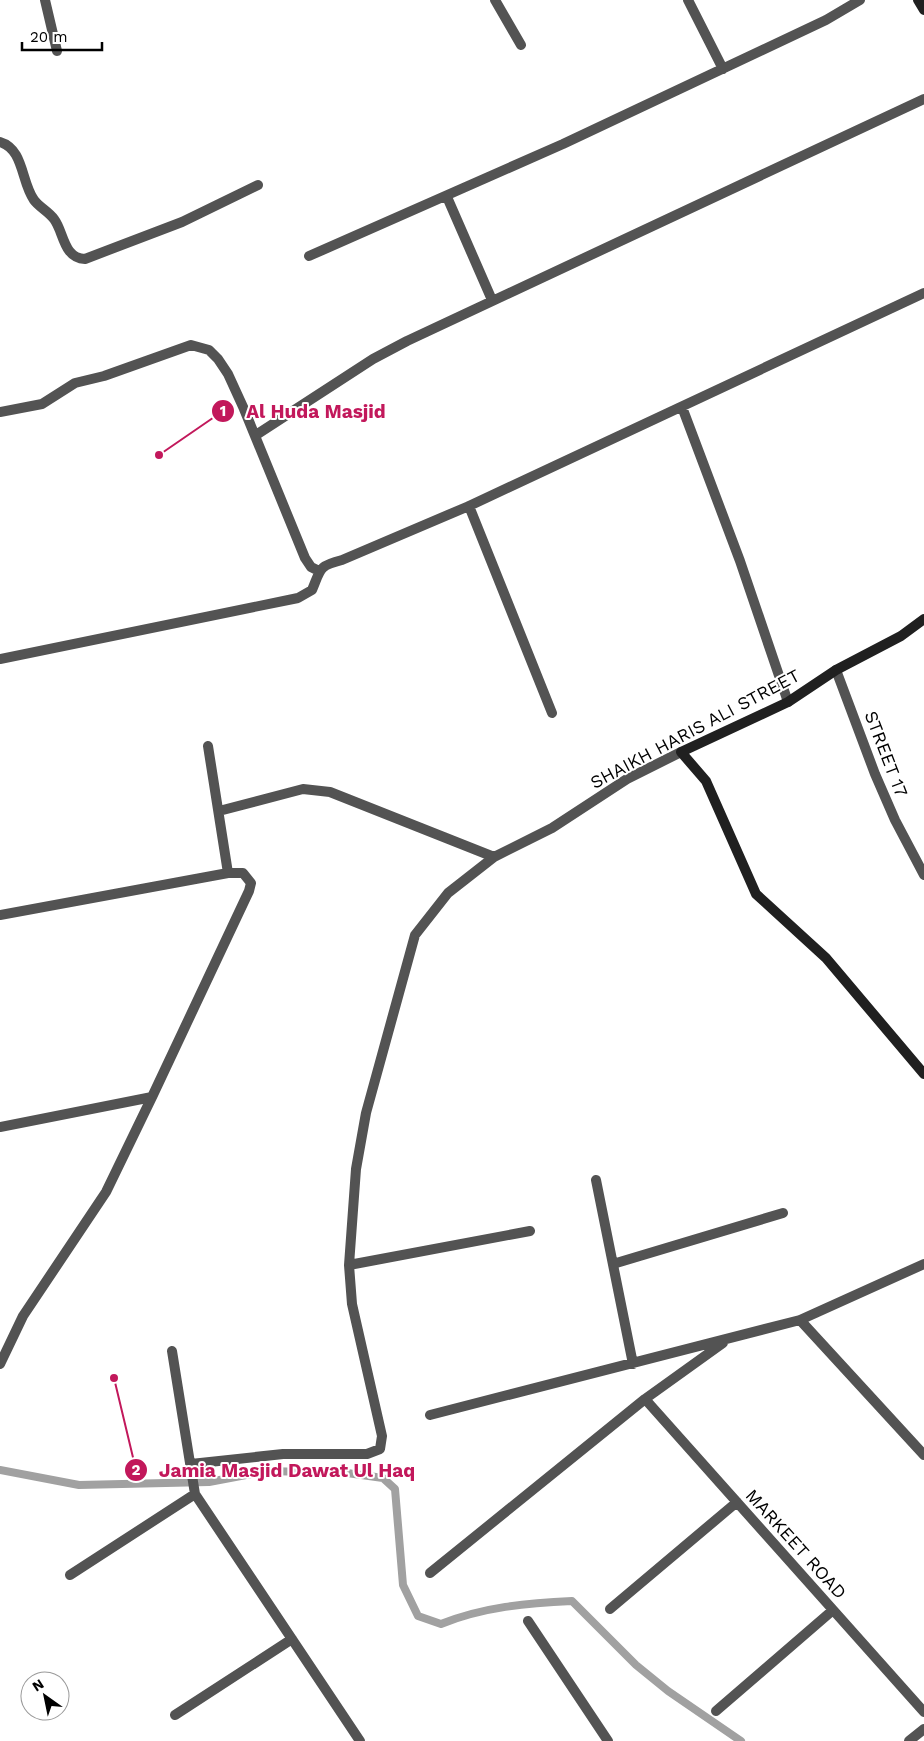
<svg xmlns="http://www.w3.org/2000/svg" width="924" height="1741" font-family="'Work Sans',sans-serif">
	<style>
		.lines { fill: none; stroke-linecap: round; stroke-linejoin: round }
		.stream { stroke: #a1a1a1; stroke-width: 8 }
		.street { stroke: #535353; stroke-width: 10 }
		.secondary { stroke: #202020; stroke-width: 10 }
		.labels { text-anchor: middle; stroke-width: 4; stroke-linejoin: round; paint-order: stroke }
		.street-label { font-size: 18px; fill: #000; stroke: #fff }
		.leader { fill: none; stroke: #c2185b; stroke-width: 2 }
		.callout-dot { fill: #c2185b; stroke: #fff; stroke-width: 2 }
		.mark-label { font-size: 15px; text-anchor: middle; font-weight: bold; fill: #fff }
		.callout-label { font-size: 19px; text-anchor: middle; font-weight: bold; fill: #c2185b; stroke: #fff; stroke-width: 4; stroke-linejoin: round; paint-order: stroke }
	</style>
	<rect width="100%" height="100%" fill="#fff"/>
	<g class="lines">
		<path class="stream" d="M0 1470 79 1485 209 1482 267 1471 347 1473 383 1478 395 1489 403 1585 418 1616 441 1624C483 1607 527 1603 572 1601L636 1665 668 1691 741 1741"/>
		<path class="street" d="M45 0 57 51
			M495 0 521 45
			M688 0 723 69
			M0 142C24 149 21 182 34 200 39 207 48 211 54 219 64 232 63 258 85 259L182 222 258 185
			M447 197 492 300
			M309 256 563 144 826 20 860 0
			M682 407 740 561 788 702
			M0 412 42 404 75 383 104 376 191 345 209 350 218 359 228 374 244 409 305 558 311 567 319 571
			M256 435 373 359 407 341 924 99
			M469 506 552 713
			M0 659 298 598 312 590C321 569 318 566 342 560L469 506 924 293
			M836 670 875 774 895 820 924 875
			M208 746 228 873
			M219 811 303 789 330 792 494 857
			M0 915 228 873H243L251 883 249 891 152 1097 0 1127
			M596 1180 633 1364
			M613 1264 783 1213
			M349 1265 530 1231
			M800 1320 924 1455
			M172 1351 195 1494 360 1741
			M0 1364 23 1316 106 1192 152 1097
			M645 1399 924 1712
			M430 1415 800 1320 924 1264
			M191 1464 283 1454H367L380 1449 382 1436 352 1304 349 1265 356 1169 366 1113 415 935 448 893 494 857 552 828 627 779 681 752
			M430 1573 645 1399 723 1343
			M70 1575 195 1494
			M610 1609 737 1502
			M528 1621 608 1741
			M716 1711 833 1610
			M175 1715 292 1639
			M909 1741 924 1729"/>
		<path class="secondary" d="M918 0 924 10
			M924 619 901 636 836 670 788 702 681 752 706 781 756 894 826 958 924 1074"/>
	</g>
	<g class="labels">
		<g class="street-label">
			<text transform="translate(695 729) rotate(-28)" y="6">SHAIKH HARIS ALI STREET</text>
			<text transform="translate(886 754) rotate(69)" y="6">STREET 17</text>
			<text transform="translate(796 1544) rotate(48)" y="6">MARKEET ROAD</text>
		</g>
	</g>
	<path class="leader" d="M159 455L223 411M114 1378L136 1470"/>
	<g class="callout-dot">
		<circle cx="159" cy="455" r="5"/>
		<circle cx="114" cy="1378" r="5"/>
		<circle cx="223" cy="411" r="12"/>
		<circle cx="136" cy="1470" r="12"/>
	</g>
	<g class="mark-label">
		<text x="223" y="416">1</text>
		<text x="136" y="1475">2</text>
	</g>
	<g class="callout-label">
		<text x="316" y="418">Al Huda Masjid</text>
		<text x="287" y="1477">Jamia Masjid Dawat Ul Haq</text>
	</g>
	<g transform="translate(45 1696) rotate(327)"><circle r="24" fill="#ffffff" stroke="#999999"/>
	<path d="M0-4L9 19L0 12L-9 19Z" fill="#000000"/>
	<text y="-8" font-size="14" font-weight="bold" text-anchor="middle" fill="#000000">N</text>
	</g>
	<path d="M22 42v8h80v-8" fill="none" stroke="#000000" stroke-width="2.5"/>
	<text x="30" y="42" font-size="15" fill="#000000" stroke="#ffffff" stroke-width="4" paint-order="stroke">20 m</text>
</svg>
